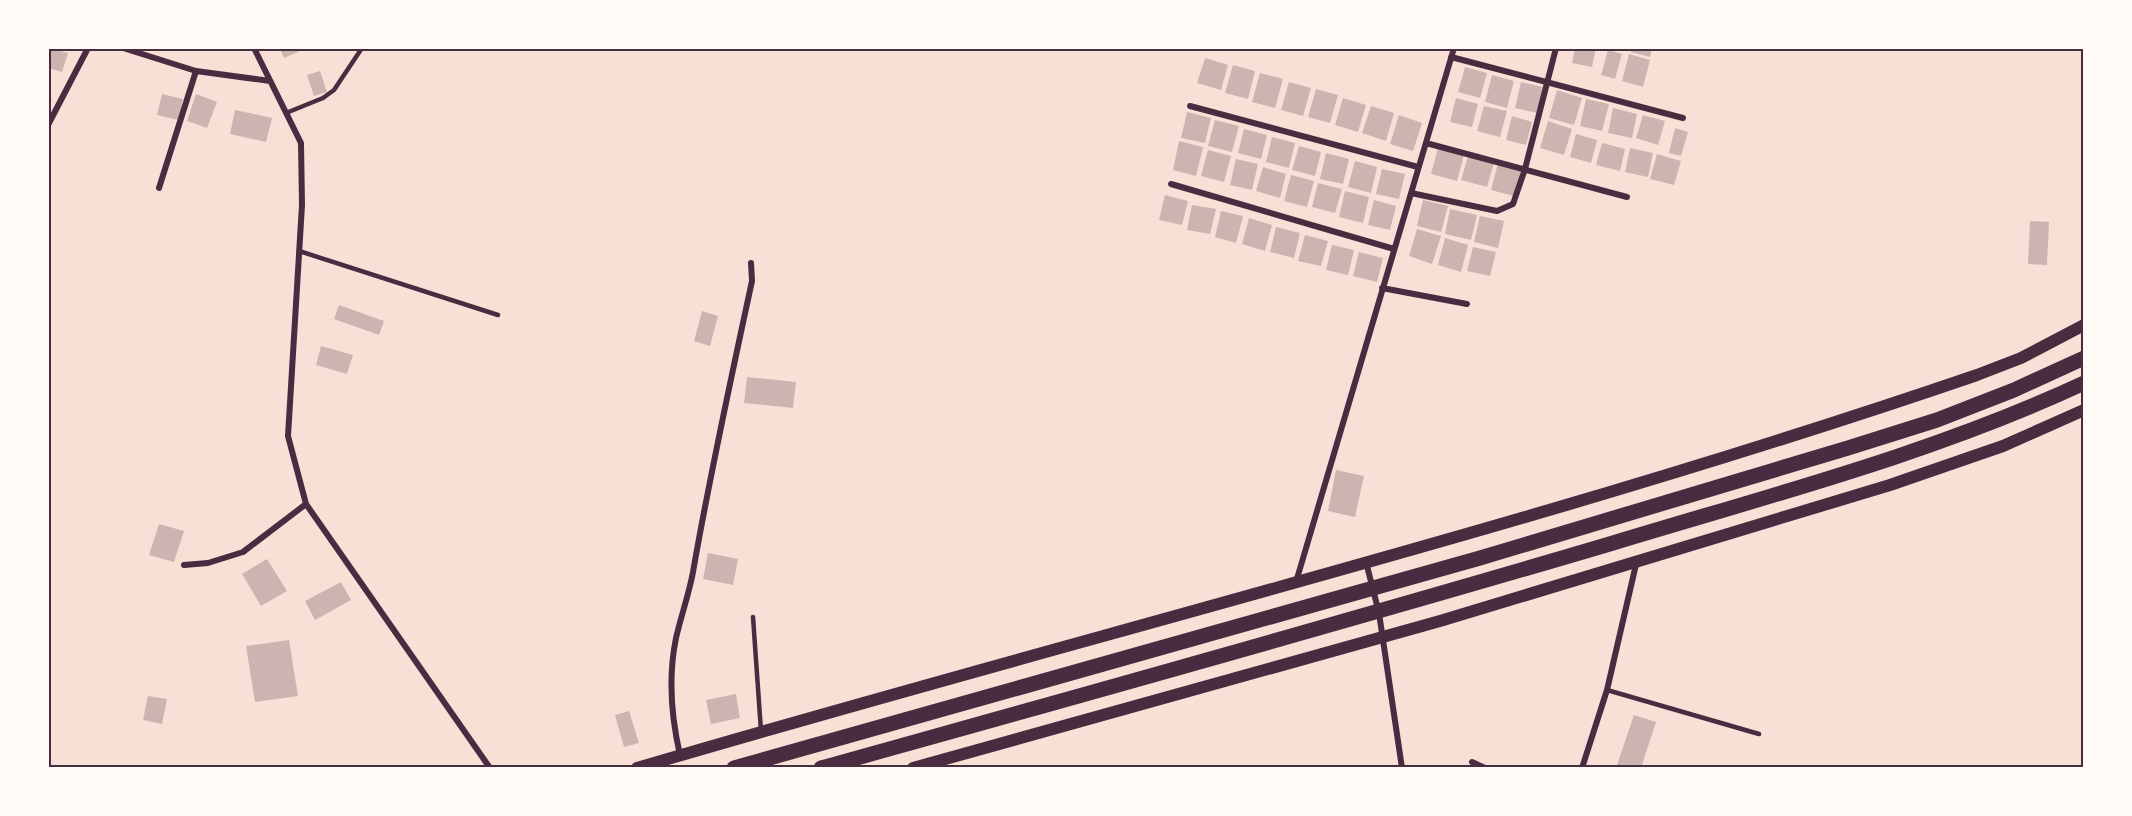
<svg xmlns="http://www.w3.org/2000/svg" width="2132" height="816" font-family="Arial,sans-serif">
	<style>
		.building { fill: #ccb4b1 }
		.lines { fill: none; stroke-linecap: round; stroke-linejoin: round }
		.service { stroke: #4a2c40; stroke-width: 4.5 }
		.minor { stroke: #4a2c40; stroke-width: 6 }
		.secondary { stroke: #4a2c40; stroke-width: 12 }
		.trunk { stroke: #4a2c40; stroke-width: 15 }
		.neatline { fill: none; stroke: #4a2c40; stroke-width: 2 }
	</style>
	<rect width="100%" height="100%" fill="#f7e1d7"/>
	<path class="building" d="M48 48 68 53 62 72 48 68Z
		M280 48H307L284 58Z
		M1575 48H1596L1592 67 1572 63Z
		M1632 48H1652L1650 57 1631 52Z
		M1608 50 1622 54 1615 79 1601 75Z
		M1629 54 1650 60 1643 87 1622 81Z
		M1205 58 1228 65 1221 90 1197 83Z
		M1233 65 1255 71 1248 99 1225 93Z
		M1465 67 1487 73 1480 98 1458 92Z
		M320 71 327 92 314 96 307 75Z
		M1260 73 1283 79 1275 108 1252 102Z
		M1492 75 1514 81 1507 108 1485 102Z
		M1289 82 1311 88 1303 116 1281 110Z
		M1521 82 1543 87 1537 113 1515 108Z
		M1316 89 1338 95 1330 123 1308 117Z
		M1557 90 1582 98 1574 125 1549 118Z
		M162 94 183 99 178 120 157 115Z
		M196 94 217 102 207 128 187 121Z
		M1343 98 1366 105 1358 132 1335 125Z
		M1456 98 1478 104 1472 127 1450 122Z
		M1586 99 1609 104 1602 131 1580 126Z
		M1371 106 1394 113 1386 141 1362 133Z
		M1484 106 1507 111 1500 137 1477 131Z
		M1613 108 1637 114 1632 138 1608 133Z
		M235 110 272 118 266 142 230 134Z
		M1187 112 1211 118 1205 143 1181 138Z
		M1399 115 1422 123 1413 151 1390 144Z
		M1643 115 1665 121 1658 145 1636 138Z
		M1512 116 1532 122 1526 145 1506 140Z
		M1215 120 1239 126 1232 152 1208 146Z
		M1548 121 1572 129 1564 155 1540 148Z
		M1675 128 1688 132 1681 156 1669 153Z
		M1244 129 1267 135 1261 159 1238 153Z
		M1576 134 1597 140 1591 163 1570 157Z
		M1272 137 1295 143 1289 168 1266 162Z
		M1179 141 1203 147 1196 176 1173 170Z
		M1602 143 1625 149 1620 171 1596 165Z
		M1299 146 1321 152 1315 176 1292 170Z
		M1438 148 1464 155 1457 181 1431 174Z
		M1630 148 1653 153 1648 177 1625 172Z
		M1208 150 1231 156 1224 182 1201 176Z
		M1326 153 1349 159 1343 184 1320 179Z
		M1657 154 1681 161 1674 185 1650 179Z
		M1468 156 1494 163 1487 187 1461 180Z
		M1236 159 1258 164 1252 190 1230 185Z
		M1355 161 1377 167 1371 193 1348 187Z
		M1498 163 1521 170 1514 196 1491 190Z
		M1263 167 1286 174 1280 198 1256 191Z
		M1382 169 1405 174 1399 199 1376 194Z
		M1291 175 1314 181 1307 207 1284 201Z
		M1318 183 1342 189 1335 213 1312 207Z
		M1345 191 1369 197 1363 223 1339 217Z
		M1165 195 1188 201 1182 225 1159 220Z
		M1374 200 1396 206 1390 230 1368 225Z
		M1423 200 1448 206 1441 232 1417 226Z
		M1192 205 1216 209 1210 234 1187 230Z
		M1450 209 1477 215 1471 240 1445 234Z
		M1221 211 1243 216 1236 243 1215 237Z
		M1480 216 1504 221 1498 248 1474 242Z
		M1249 218 1272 225 1265 251 1242 244Z
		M2030 221 2049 222 2047 265 2028 264Z
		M1276 227 1300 233 1294 258 1270 252Z
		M1417 229 1441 236 1432 264 1409 256Z
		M1305 235 1328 241 1321 266 1298 261Z
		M1445 238 1468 245 1461 272 1438 265Z
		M1332 245 1354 250 1348 275 1326 270Z
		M1473 247 1496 252 1490 276 1467 271Z
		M1359 252 1383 258 1377 282 1353 276Z
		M339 305 384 321 379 335 334 319Z
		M702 311 718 316 710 346 694 341Z
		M321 346 353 355 347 374 316 365Z
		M747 377 796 382 793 408 744 403Z
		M1336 470 1364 476 1355 517 1328 511Z
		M159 524 184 531 174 562 149 555Z
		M708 553 738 559 733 585 703 579Z
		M267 559 287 591 261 606 242 574Z
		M341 582 351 600 315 620 305 601Z
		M289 640 298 696 255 702 246 646Z
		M736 694 740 718 711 724 706 700Z
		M148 696 167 699 162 724 143 720Z
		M629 711 639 743 624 747 615 715Z
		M1634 715 1656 722 1641 768H1616Z"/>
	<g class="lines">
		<path class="service" d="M286 113 323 98 334 90 362 48
			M299 251 498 315
			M753 617 761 731
			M1607 690 1759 734"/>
		<path class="minor" d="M123 48 196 71 270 81
			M254 48 301 143 302 205 288 436 306 504 490 768
			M1451 57 1683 118
			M1190 106 1418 167
			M48 125 88 48
			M1426 143 1627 197
			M1171 184 1394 249
			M159 188 196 71
			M1411 193 1497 211 1513 204 1525 169 1556 48
			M1382 288 1467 304
			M1366 562 1379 613 1402 768
			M184 565 208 563 243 552 306 504
			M1296 582 1454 48
			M680 755C671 716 668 677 676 638 681 616 689 594 693 572 710 474 731 378 752 281L751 263
			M1472 762 1485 768
			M1582 768 1607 690 1637 560"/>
		<path class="secondary" d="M637 768C1084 636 1537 526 1977 375L2021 358 2084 325
			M913 768 1440 621 1890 485 2003 446 2084 410"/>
		<path class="trunk" d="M734 768 1480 558 1848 448 1937 420 2014 390 2084 358
			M821 768C1086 694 1350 621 1613 543 1771 495 1934 453 2084 383"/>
	</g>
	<rect width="2132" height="816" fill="none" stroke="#fffaf5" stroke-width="99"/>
	<rect x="50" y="50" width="2032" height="716" class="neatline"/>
</svg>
